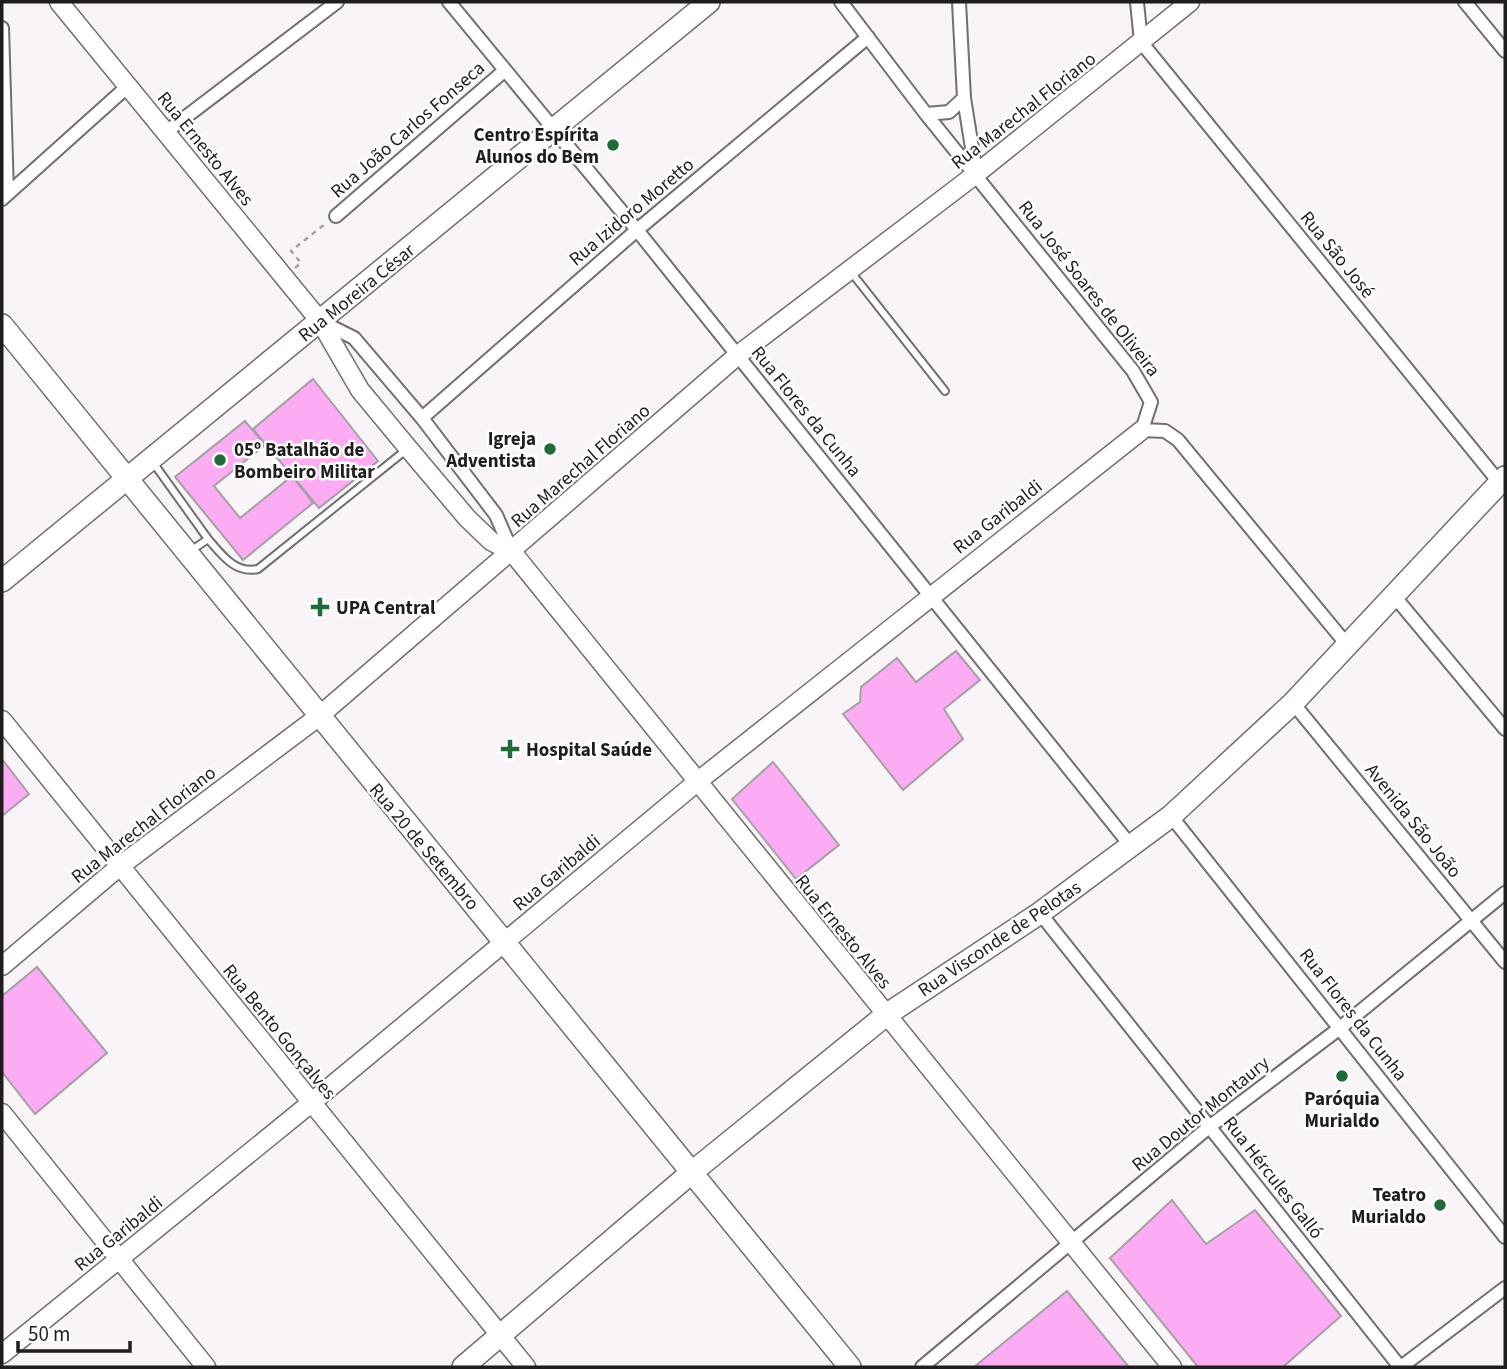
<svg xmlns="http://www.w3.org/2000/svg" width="1507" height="1369" font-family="'Source Sans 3',sans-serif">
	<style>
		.building { fill: #fbacf2; stroke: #a4a0a4; stroke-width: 2 }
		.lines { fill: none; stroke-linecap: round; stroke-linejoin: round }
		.lane-casing { stroke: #726e71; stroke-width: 10 }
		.street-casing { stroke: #726e71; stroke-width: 16 }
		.secondary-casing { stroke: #726e71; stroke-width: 21 }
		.primary-casing { stroke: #726e71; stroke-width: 24 }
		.path { stroke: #a5a1a4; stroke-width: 2.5; stroke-dasharray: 5 5; stroke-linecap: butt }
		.lane { stroke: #fff; stroke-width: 6 }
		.street { stroke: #fff; stroke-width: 12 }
		.secondary { stroke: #fff; stroke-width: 18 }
		.primary { stroke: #fff; stroke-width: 21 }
		.poi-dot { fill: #206b39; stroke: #fff; stroke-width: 2.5 }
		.labels { text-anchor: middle; stroke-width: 5; stroke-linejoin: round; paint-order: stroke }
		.street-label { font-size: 19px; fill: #1f1d1e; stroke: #fff }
		.poi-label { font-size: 19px; font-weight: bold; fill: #1f1d1e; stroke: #fff; text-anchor: end }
	</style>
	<rect width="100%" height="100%" fill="#f8f4f7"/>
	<path class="building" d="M313 379 378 461 319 508 253 429Z
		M245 421 265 445 214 486 240 518 292 476 313 503 243 560 175 477Z
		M956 651 980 680 944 709 963 739 903 790 843 714 860 702 861 687 897 658 916 682Z
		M2 759 29 794 2 816Z
		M773 762 839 845 796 879 732 799Z
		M37 967 107 1053 35 1114 2 1072V996Z
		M1172 1200 1206 1244 1255 1210 1341 1316 1283 1367H1198L1110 1258Z
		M1067 1291 1129 1367H974Z"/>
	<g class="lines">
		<g class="lane-casing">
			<path id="lane" d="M851 272 945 391
				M152 461 208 539
				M192 550 208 539C222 555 235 574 258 569L406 450"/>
		</g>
		<g class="street-casing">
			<path id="street" d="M449 2 637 230 1131 846
				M841 2 926 114 1133 371 1151 402 1142 430 1165 431 1178 440 1348 646
				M959 2 964 98 976 173
				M1137 2 1141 42 1503 487
				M1465 2 1505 51
				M2 28 7 194
				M926 114 949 112 964 98
				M166 132 337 2
				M2 199 128 86
				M336 216 504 71
				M320 321 354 338 422 418 496 515 512 552
				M422 418 637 230 868 37
				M1395 597 1505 729
				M1293 703 1505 962
				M1171 816 1505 1237
				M1040 913 1400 1367
				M922 1367 1209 1127 1340 1028 1505 893
				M1401 1367 1505 1288"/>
		</g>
		<g class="secondary-casing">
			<path id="secondary" d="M59 2 320 321 360 390 408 448 467 518 491 541 512 552 1172 1367
				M2 720 526 1367
				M2 966 120 866 318 717 738 355 976 174 1190 2
				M2 1113 206 1367
				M2 1354 311 1103 697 782 1142 430"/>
		</g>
		<g class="primary-casing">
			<path id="primary" d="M2 325 850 1367
				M2 581 709 2
				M463 1367 691 1173 886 1015 1040 913 1171 816 1293 703 1505 477"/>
		</g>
		<path class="path" d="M295 268 301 263 291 251 325 224"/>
		<use href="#lane" class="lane"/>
		<use href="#street" class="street"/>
		<use href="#secondary" class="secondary"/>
		<use href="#primary" class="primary"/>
	</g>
	<g class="poi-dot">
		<circle cx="613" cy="145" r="7"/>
		<circle cx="550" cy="449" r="7"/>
		<circle cx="220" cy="460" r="7"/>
		<path d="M316.5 596.5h7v7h7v7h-7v7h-7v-7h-7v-7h7z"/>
		<path d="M506.5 738.5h7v7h7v7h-7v7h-7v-7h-7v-7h7z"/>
		<circle cx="1342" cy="1076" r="7"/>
		<circle cx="1440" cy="1205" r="7"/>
	</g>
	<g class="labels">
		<g class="street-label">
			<text transform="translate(1023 110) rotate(-38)" y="7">Rua Marechal Floriano</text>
			<text transform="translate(407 129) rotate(-41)" y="7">Rua João Carlos Fonseca</text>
			<text transform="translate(206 148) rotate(51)" y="7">Rua Ernesto Alves</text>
			<text transform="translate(631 211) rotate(-40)" y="7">Rua Izidoro Moretto</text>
			<text transform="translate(1338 254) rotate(51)" y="7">Rua São José</text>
			<text transform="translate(1090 288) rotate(52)" y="7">Rua José Soares de Oliveira</text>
			<text transform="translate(356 292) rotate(-39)" y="7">Rua Moreira César</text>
			<text transform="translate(807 411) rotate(51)" y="7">Rua Flores da Cunha</text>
			<text transform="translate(580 465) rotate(-41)" y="7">Rua Marechal Floriano</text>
			<text transform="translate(997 516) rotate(-38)" y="7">Rua Garibaldi</text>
			<text transform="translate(1414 820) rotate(51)" y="7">Avenida São João</text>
			<text transform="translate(143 824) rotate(-38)" y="7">Rua Marechal Floriano</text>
			<text transform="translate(425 846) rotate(50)" y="7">Rua 20 de Setembro</text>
			<text transform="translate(556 872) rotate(-40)" y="7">Rua Garibaldi</text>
			<text transform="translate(844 931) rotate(51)" y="7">Rua Ernesto Alves</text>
			<text transform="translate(999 938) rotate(-34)" y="7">Rua Visconde de Pelotas</text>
			<text transform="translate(1354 1014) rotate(52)" y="7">Rua Flores da Cunha</text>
			<text transform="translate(280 1031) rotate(51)" y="7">Rua Bento Gonçalves</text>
			<text transform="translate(1200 1113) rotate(-39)" y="7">Rua Doutor Montaury</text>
			<text transform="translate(1274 1177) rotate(52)" y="7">Rua Hércules Galló</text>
			<text transform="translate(118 1233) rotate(-39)" y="7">Rua Garibaldi</text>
		</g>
		<g class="poi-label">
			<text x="599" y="141">Centro Espírita<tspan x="599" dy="22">Alunos do Bem</tspan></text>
			<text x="536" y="445">Igreja<tspan x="536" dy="22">Adventista</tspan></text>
			<text x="234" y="456" text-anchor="start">05º Batalhão de<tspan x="234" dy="22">Bombeiro Militar</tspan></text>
			<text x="336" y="614" text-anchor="start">UPA Central</text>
			<text x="526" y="756" text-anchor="start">Hospital Saúde</text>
			<text x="1342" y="1105" text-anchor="middle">Paróquia<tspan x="1342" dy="22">Murialdo</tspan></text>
			<text x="1426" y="1201">Teatro<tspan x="1426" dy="22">Murialdo</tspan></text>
		</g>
	</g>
	<rect width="1507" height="1369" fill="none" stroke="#1f1d1e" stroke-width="7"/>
	<path d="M18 1341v10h112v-10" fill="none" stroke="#1f1d1e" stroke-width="3.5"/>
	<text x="28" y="1341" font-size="21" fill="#1f1d1e" stroke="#ffffff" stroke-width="5" paint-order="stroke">50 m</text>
</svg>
